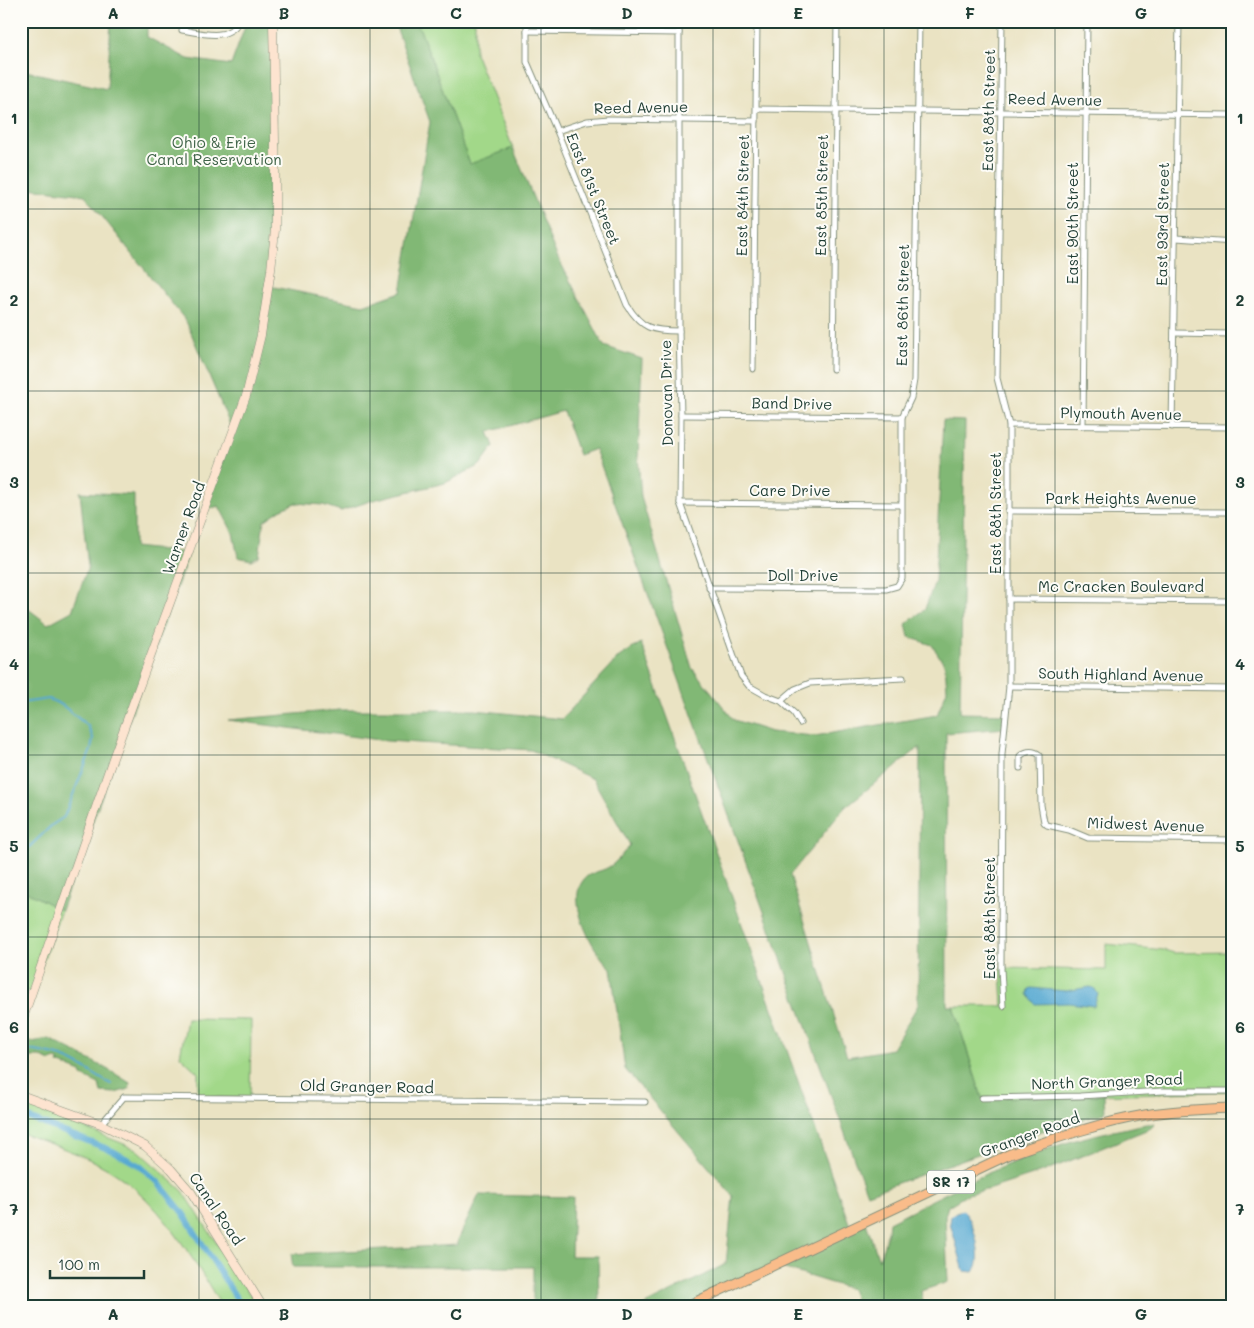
<svg xmlns="http://www.w3.org/2000/svg" width="1254" height="1328" font-family="Mali,sans-serif">
	<rect width="100%" height="100%" fill="#fdfcf7"/>
	<filter id="ink" filterUnits="userSpaceOnUse"><feTurbulence type="fractalNoise" baseFrequency=".02" numOctaves="2"/><feDisplacementMap in="SourceGraphic" scale="10" xChannelSelector="R" yChannelSelector="G"/><feConvolveMatrix kernelMatrix="1 2 1 2 8 2 1 2 1" color-interpolation-filters="sRGB"/></filter>
	<filter id="wash" filterUnits="userSpaceOnUse"><feTurbulence type="fractalNoise" baseFrequency=".0096" numOctaves="4" result="noise"/><feDisplacementMap in="SourceGraphic" scale="20" xChannelSelector="R" yChannelSelector="G"/><feGaussianBlur stdDeviation="1.12" result="paint"/><feColorMatrix in="noise" values="0 0 0 0 0 0 0 0 0 0 0 0 0 0 0 0 0 1.4 0 .05"/><feComposite in="paint" operator="in"/></filter>
	<g filter="url(#wash)">
		<rect width="100%" height="100%" fill="#eae3c3"/>
		<g fill="#a2d889" stroke="#608a5e">
			<polygon points="412,21 475,21 475,53 513,148 470,165 429,53"/>
			<polygon points="21,889 61,910 32,993 21,989"/>
			<polygon points="1106,944 1164,950 1174,953 1233,952 1233,1091 982,1098 953,1006 1003,1006 1001,968 1106,970"/>
			<polygon points="187,1019 251,1020 250,1098 198,1097 198,1073 180,1056"/>
			<path d="M 21,1102 L 136,1149 L 183,1191 L 258,1307 L 222,1307 C 192,1257 158,1197 106,1168 C 80,1153 50,1144 21,1133 Z"/>
		</g>
		<g fill="#81b875" stroke="#507a54" fill-rule="evenodd">
			<path d="M 111,21 L 147,21 L 147,37 L 188,59 L 231,65 L 247,21 L 273,21 L 275,141 L 269,286 L 363,305 L 401,292 L 430,122 L 394,21 L 417,21 L 470,164 L 513,148 L 556,254 L 604,346 L 642,359 L 638,457 L 641,497 L 692,668 L 734,720 L 771,732 L 815,736 L 937,715 L 947,690 L 945,665 L 932,645 L 909,637 L 906,624 L 925,609 L 935,581 L 943,420 L 965,421 L 960,713 L 1007,714 L 1006,728 L 946,733 L 947,1006 L 953,1006 L 982,1098 L 1104,1095 L 1105,1113 L 1042,1131 L 867,1194 L 595,449 L 579,455 L 563,411 L 488,432 L 494,446 L 480,465 L 445,483 L 373,500 L 341,511 L 323,505 L 295,503 L 280,510 L 264,521 L 259,556 L 251,560 L 238,557 L 233,533 L 219,506 L 205,510 L 233,432 L 186,321 L 85,195 L 21,187 L 21,70 L 107,89 ZM 920,747 L 918,1005 L 892,1049 L 847,1057 L 790,875 L 845,807 Z"/>
			<polygon points="80,492 134,495 134,547 189,553 61,910 21,889 21,600 27,608 48,624 72,611 88,567"/>
			<path d="M 641,643 L 851,1229 L 866,1223 L 879,1260 L 888,1232 L 889,1222 C 962,1185 1036,1145 1118,1130 C 1130,1128 1142,1123 1155,1124 L 1151,1128 L 1045,1171 L 990,1189 L 968,1194 L 948,1206 L 945,1216 L 948,1282 L 921,1291 L 924,1307 L 858,1307 L 851,1289 L 775,1266 L 685,1307 L 641,1307 L 726,1264 L 733,1196 L 625,1069 L 611,968 C 594,954 567,903 582,882 C 589,871 599,873 609,867 C 616,863 624,852 630,845 L 593,779 L 531,750 L 387,741 L 228,720 L 340,710 L 475,710 L 562,719 L 619,657 Z"/>
			<path d="M 49,1039 C 76,1053 104,1066 130,1083 L 129,1089 L 115,1093 L 101,1092 L 99,1084 L 82,1076 L 81,1072 L 58,1063 L 59,1061 L 56,1059 L 51,1061 L 41,1057 L 24,1057 L 23,1049 L 26,1043 Z"/>
			<polygon points="479,1195 573,1197 571,1256 598,1256 599,1307 533,1307 533,1267 293,1267 291,1254 458,1245 458,1240"/>
		</g>
		<g fill="#56a9d1" stroke="#3a7382">
			<polygon points="1090,987 1094,988 1098,994 1094,1006 1069,1003 1035,1004 1028,994 1029,989 1031,988 1066,991"/>
			<path d="M 963,1210 C 973,1218 982,1254 977,1266 C 977,1268 974,1270 973,1272 L 964,1271 L 950,1223 L 951,1216 L 956,1212 Z"/>
		</g>
		<g fill="none" stroke-linecap="round" stroke-linejoin="round">
			<g stroke="#56a9d1" stroke-width="2">
				<polyline points="21,703 49,699 62,705 88,726 93,738 91,750 64,817 52,825 21,855"/>
				<path d="M 29,1050 C 41,1052 55,1054 67,1059 C 83,1065 96,1077 111,1084"/>
			</g>
			<polyline stroke="#56a9d1" stroke-width="6" points="21,1115 113,1151 140,1166 158,1182 183,1213 242,1307"/>
		</g>
	</g>
	<g filter="url(#ink)">
		<g fill="none" stroke-linecap="round" stroke-linejoin="round">
			<defs>
				<g id="street">
					<path d="M 527,21 L 527,62 L 557,131 L 627,305 C 642,329 652,331 679,331"/>
					<polyline points="679,21 679,331 681,415 680,503 741,676 749,686 765,695 781,701 794,713 800,723"/>
					<polyline points="1002,21 997,378 1009,425 1009,686 1002,754 1001,968 1003,1006"/>
					<path d="M 182,30 C 201,33 228,42 239,21"/>
					<polyline points="527,31 679,33"/>
					<polyline points="757,109 1233,115"/>
					<polyline points="557,131 587,121 608,119 756,121"/>
					<polyline points="1176,238 1233,242"/>
					<polyline points="1174,333 1233,334"/>
					<polyline points="753,369 757,21"/>
					<polyline points="833,369 837,21"/>
					<polyline points="681,415 902,417"/>
					<polyline points="1009,425 1233,427"/>
					<polyline points="1083,426 1087,21"/>
					<polyline points="1172,427 1179,21"/>
					<polyline points="680,503 901,505"/>
					<polyline points="1008,511 1233,512"/>
					<polyline points="709,588 886,589 897,586 902,578 902,417 911,398 914,380 919,21"/>
					<polyline points="1009,599 1233,601"/>
					<polyline points="1009,686 1233,689"/>
					<polyline points="781,701 795,689 810,683 903,678"/>
					<path d="M 1020,768 L 1020,756 C 1026,751 1033,750 1040,755 L 1041,805 L 1044,822 L 1047,825 L 1069,830 L 1088,838 L 1233,840"/>
					<polyline points="982,1098 1080,1096 1163,1091 1233,1091"/>
					<polyline points="101,1124 124,1097 645,1102"/>
				</g>
				<g id="secondary">
					<polyline points="21,1024 113,758 246,396 261,335 271,270 275,230 275,141 273,21"/>
					<polyline points="21,1095 101,1124 145,1146 171,1169 191,1192 263,1307"/>
				</g>
				<path id="primary" d="M 685,1307 L 1010,1154 C 1054,1139 1098,1123 1145,1115 C 1174,1110 1203,1109 1233,1108"/>
			</defs>
			<use href="#street" stroke="#84907c" stroke-width="7"/>
			<use href="#secondary" stroke="#84907c" stroke-width="9"/>
			<use href="#primary" stroke="#84907c" stroke-width="11"/>
			<use href="#street" stroke="#fff" stroke-width="5"/>
			<use href="#secondary" stroke="#fde4d0" stroke-width="8"/>
			<use href="#primary" stroke="#f9bc8a" stroke-width="9"/>
		</g>
	</g>
	<path fill="none" stroke="#1f3d34" stroke-width="1" stroke-opacity="0.55" d="M 199,21 L 199,1307M 370,21 L 370,1307M 541,21 L 541,1307M 713,21 L 713,1307M 884,21 L 884,1307M 1055,21 L 1055,1307M 21,209 L 1233,209M 21,391 L 1233,391M 21,573 L 1233,573M 21,755 L 1233,755M 21,937 L 1233,937M 21,1119 L 1233,1119"/>
	<g text-anchor="middle" stroke-width="4" stroke-linejoin="round" paint-order="stroke">
		<rect fill="#fdfcf7" stroke="#62766e" stroke-width="1" x="927" y="1170.5" width="48" height="23" rx="4"/>
		<g font-size="14" font-weight="bold" fill="#1f3d34">
			<text x="951" y="1187">SR 17</text>
		</g>
		<g font-size="15" fill="#1f3d34" stroke="#fdfcf7">
			<text transform="translate(1055 100) rotate(1)" y="5">Reed Avenue</text>
			<text transform="translate(641 108) rotate(-1)" y="5">Reed Avenue</text>
			<text transform="translate(989 110) rotate(-89)" y="5">East 88th Street</text>
			<text transform="translate(593 189) rotate(68)" y="5">East 81st Street</text>
			<text transform="translate(743 195) rotate(-89)" y="5">East 84th Street</text>
			<text transform="translate(822 195) rotate(-89)" y="5">East 85th Street</text>
			<text transform="translate(1073 223) rotate(-90)" y="5">East 90th Street</text>
			<text transform="translate(1163 224) rotate(-89)" y="5">East 93rd Street</text>
			<text transform="translate(903 305) rotate(-89)" y="5">East 86th Street</text>
			<text transform="translate(667 393) rotate(-91)" y="5">Donovan Drive</text>
			<text transform="translate(792 404) rotate(1)" y="5">Band Drive</text>
			<text transform="translate(1121 414) rotate(1)" y="5">Plymouth Avenue</text>
			<text x="790" y="496">Care Drive</text>
			<text x="1121" y="504">Park Heights Avenue</text>
			<text transform="translate(996 513) rotate(-90)" y="5">East 88th Street</text>
			<text transform="translate(184 528) rotate(-70)" y="5">Warner Road</text>
			<text x="803" y="581">Doll Drive</text>
			<text x="1121" y="592">Mc Cracken Boulevard</text>
			<text transform="translate(1121 675) rotate(1)" y="5">South Highland Avenue</text>
			<text transform="translate(1146 825) rotate(2)" y="5">Midwest Avenue</text>
			<text transform="translate(990 918) rotate(-90)" y="5">East 88th Street</text>
			<text transform="translate(1107 1082) rotate(-2)" y="5">North Granger Road</text>
			<text transform="translate(367 1087) rotate(1)" y="5">Old Granger Road</text>
			<text transform="translate(1030 1135) rotate(-20)" y="5">Granger Road</text>
			<text transform="translate(216 1209) rotate(56)" y="5">Canal Road</text>
		</g>
		<g font-size="15" fill="#406449" stroke="#fdfcf7">
			<text x="214" y="148">Ohio &amp; Erie<tspan x="214" dy="17">Canal Reservation</tspan></text>
		</g>
	</g>
	<rect width="1254" height="1328" fill="none" stroke="#fdfcf7" stroke-width="55"/>
	<path d="M50 1270v8h94v-8" fill="none" stroke="#1f3d34" stroke-width="2.5"/>
	<text x="58" y="1270" font-size="15" fill="#1f3d34" stroke="#fdfcf7" stroke-width="4" paint-order="stroke">100 m</text>
	<rect x="28" y="28" width="1198" height="1272" fill="none" stroke="#1f3d34" stroke-width="2"/>
	<g font-size="16" text-anchor="middle" font-weight="bold" fill="#1f3d34">
		<text x="113" y="19">A</text>
		<text x="284" y="19">B</text>
		<text x="456" y="19">C</text>
		<text x="627" y="19">D</text>
		<text x="798" y="19">E</text>
		<text x="970" y="19">F</text>
		<text x="1141" y="19">G</text>
		<text x="14" y="124">1</text>
		<text x="1240" y="124">1</text>
		<text x="14" y="306">2</text>
		<text x="1240" y="306">2</text>
		<text x="14" y="488">3</text>
		<text x="1240" y="488">3</text>
		<text x="14" y="670">4</text>
		<text x="1240" y="670">4</text>
		<text x="14" y="852">5</text>
		<text x="1240" y="852">5</text>
		<text x="14" y="1033">6</text>
		<text x="1240" y="1033">6</text>
		<text x="14" y="1215">7</text>
		<text x="1240" y="1215">7</text>
		<text x="113" y="1320">A</text>
		<text x="284" y="1320">B</text>
		<text x="456" y="1320">C</text>
		<text x="627" y="1320">D</text>
		<text x="798" y="1320">E</text>
		<text x="970" y="1320">F</text>
		<text x="1141" y="1320">G</text>
	</g>
</svg>
